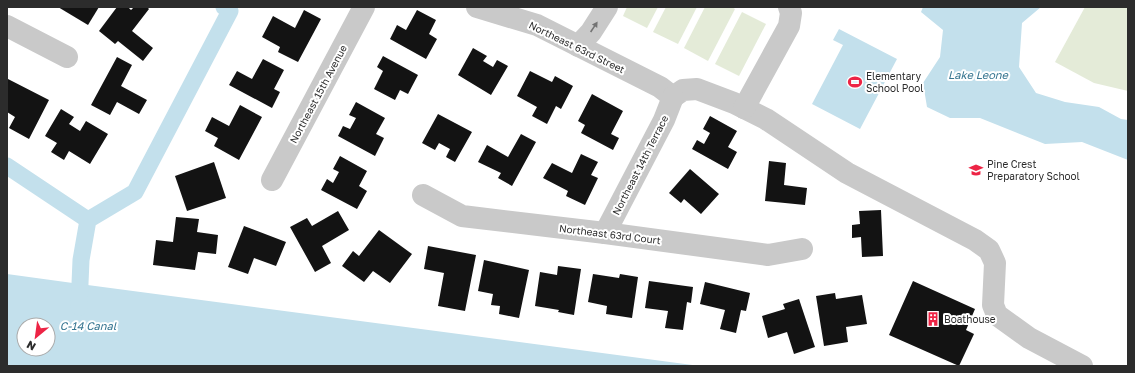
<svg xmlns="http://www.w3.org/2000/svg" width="1135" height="373" font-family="'Golos Text',sans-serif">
	<rect width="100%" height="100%" fill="#fff"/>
	<g fill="#e4ebd8">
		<polygon points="627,7 658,7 647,28 623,16"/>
		<polygon points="666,7 697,7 678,44 653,32"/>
		<polygon points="705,7 732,7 735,9 708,61 684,48"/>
		<polygon points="1085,7 1128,7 1128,91 1094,83 1055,62"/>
		<polygon points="742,12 766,24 739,76 715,64"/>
	</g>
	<g fill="#c3e0ec" fill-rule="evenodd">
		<polygon points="923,7 1041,7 1022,23 1019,67 1036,93 1065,102 1099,107 1121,119 1128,120 1128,160 1082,142 1045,144 980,118 950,118 927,107 923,83 940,57 943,30 921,12"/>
		<polygon points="839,29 897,59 860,129 812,104 843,45 833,40"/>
		<path d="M 7,274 L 80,284 L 700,366 L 7,366 ZM 24,325 L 48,325 L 48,349 L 24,349 Z"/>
	</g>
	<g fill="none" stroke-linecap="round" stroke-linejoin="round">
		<g stroke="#c3e0ec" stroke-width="17">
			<polyline points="7,166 88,220"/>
			<polyline points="79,307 81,260 88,220 135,192 230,11 224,7"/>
		</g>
	</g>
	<g fill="#131313">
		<polygon points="58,7 99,7 88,25"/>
		<polygon points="117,7 128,7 131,10 134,7 147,7 149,9 132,31 153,48 143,61 118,41 115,44 99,31"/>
		<polygon points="304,10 321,19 298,62 278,52 280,47 262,37 273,16 295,28"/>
		<polygon points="417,10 436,20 429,34 437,39 426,59 390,39 397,25 406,30"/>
		<polygon points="473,48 487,56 483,61 493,67 497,60 508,66 491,95 458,75"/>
		<polygon points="383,56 418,75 408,94 400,90 395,100 374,89 383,71 377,67"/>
		<polygon points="117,57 132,65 121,86 147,100 139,114 117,102 110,115 91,105"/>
		<polygon points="263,59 284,70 274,89 280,92 272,108 229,85 237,71 252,79"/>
		<polygon points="530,71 552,82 555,76 573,86 561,109 556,106 547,124 532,116 537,107 517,96"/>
		<polygon points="8,79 49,100 29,139 9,128 15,117 7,112 7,81"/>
		<polygon points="592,94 623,111 611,134 619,138 613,150 581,133 585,125 578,121"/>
		<polygon points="356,102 385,118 376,134 384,138 375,156 338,136 343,126 350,129 356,118 349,115"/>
		<polygon points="240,105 262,117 239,160 214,146 218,138 205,131 212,117 229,126"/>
		<polygon points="61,109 74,117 69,124 80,131 86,121 108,134 90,164 69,151 64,160 51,152 57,143 45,136"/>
		<polygon points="438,114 472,132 455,162 446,157 450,149 439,143 435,150 422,143"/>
		<polygon points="710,116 737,131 728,147 737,152 728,169 692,149 697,140 704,144 710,133 703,129"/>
		<polygon points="521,134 536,142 512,186 498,178 501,173 478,162 487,145 508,157"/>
		<polygon points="581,154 598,162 591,175 598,178 585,205 566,196 568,191 543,178 552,163 572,173"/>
		<polygon points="340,156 367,171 359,186 367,191 357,209 321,190 327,179 333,183 339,172 333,169"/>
		<polygon points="769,161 786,163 784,185 807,188 805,205 765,201"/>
		<polygon points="214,162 226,198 187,211 175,176"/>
		<polygon points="690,169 719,194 701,214 684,199 681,203 669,193"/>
		<polygon points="881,210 883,256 862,257 861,237 852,238 852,225 860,224 859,211"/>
		<polygon points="338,211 349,230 322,246 331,263 315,272 290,227 307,218 312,226"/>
		<polygon points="176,217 199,219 197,232 218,235 216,254 198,252 195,270 153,265 156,240 173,242"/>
		<polygon points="244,226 286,242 276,266 254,258 248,274 228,267"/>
		<polygon points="379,230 412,254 390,283 373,271 364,282 342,266 353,251 359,256"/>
		<polygon points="428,246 476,255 465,311 438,306 444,273 424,269"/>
		<polygon points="484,260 529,270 519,318 499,314 500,306 491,305 493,294 478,291"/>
		<polygon points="558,266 581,269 574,315 558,312 559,310 535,306 540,272 557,275"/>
		<polygon points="593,274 619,278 620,274 638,277 632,318 606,314 607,306 588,302"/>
		<polygon points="649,281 693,287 691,303 687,302 683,330 665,328 668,311 645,308"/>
		<polygon points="913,281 975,309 966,330 974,334 959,366 889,335"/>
		<polygon points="705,282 750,293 746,311 741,310 736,333 720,329 725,310 700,304"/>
		<polygon points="835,293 836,299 862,295 867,324 846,327 848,342 824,346 816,296"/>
		<polygon points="799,299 815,347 794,354 787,332 768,338 762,316 785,309 783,304"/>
	</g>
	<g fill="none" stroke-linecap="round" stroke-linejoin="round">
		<g stroke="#c9c9c9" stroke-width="22">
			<polyline points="477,7 537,25 660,87 673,97"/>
			<polyline points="7,26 67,57"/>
			<polyline points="578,46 591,32 607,7"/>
			<polyline points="673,97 683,90 697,89 734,103 766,119 847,173 975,240 989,250 995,263 993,305 997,315 1029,338 1082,366"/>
			<polyline points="744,108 789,26 791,13 789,7"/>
			<polyline points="272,180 364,7"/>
			<polyline points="423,195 462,216 605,233 768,255 802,249"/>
			<polyline points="605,233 664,120 673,97"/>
		</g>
	</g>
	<defs><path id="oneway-solid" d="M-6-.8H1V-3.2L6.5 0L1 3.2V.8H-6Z"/></defs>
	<use fill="#737373" href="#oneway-solid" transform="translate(594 27) rotate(-56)"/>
	<defs>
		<symbol id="stadium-bare" viewBox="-9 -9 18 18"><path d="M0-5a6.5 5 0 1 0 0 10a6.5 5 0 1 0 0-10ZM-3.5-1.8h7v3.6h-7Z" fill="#ed2445" stroke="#fff" stroke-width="2.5" paint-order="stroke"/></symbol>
		<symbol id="school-bare" viewBox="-9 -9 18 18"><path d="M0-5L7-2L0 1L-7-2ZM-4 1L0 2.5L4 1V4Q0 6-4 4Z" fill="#ed2445" stroke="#fff" stroke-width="2.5" paint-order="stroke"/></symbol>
		<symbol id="building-bare" viewBox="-9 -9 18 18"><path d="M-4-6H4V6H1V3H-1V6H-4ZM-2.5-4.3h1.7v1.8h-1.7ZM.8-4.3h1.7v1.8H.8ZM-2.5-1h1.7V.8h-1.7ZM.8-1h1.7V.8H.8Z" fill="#ed2445" stroke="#fff" stroke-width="2.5" paint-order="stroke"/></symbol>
	</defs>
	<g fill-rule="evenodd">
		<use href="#stadium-bare" x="845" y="72" width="20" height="20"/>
		<use href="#school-bare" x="966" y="160" width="20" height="20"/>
		<use href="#building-bare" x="923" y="309" width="20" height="20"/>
	</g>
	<g text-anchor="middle" stroke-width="4" stroke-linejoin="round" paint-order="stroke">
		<g font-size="10" fill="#2c2c2c" stroke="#fff">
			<text transform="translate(577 47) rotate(26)" y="4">Northeast 63rd Street</text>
			<text transform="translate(318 94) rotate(-62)" y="4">Northeast 15th Avenue</text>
			<text transform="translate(640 165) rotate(-63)" y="4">Northeast 14th Terrace</text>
			<text transform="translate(610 234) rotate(7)" y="4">Northeast 63rd Court</text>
		</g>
		<g font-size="10" fill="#2c2c2c" stroke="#fff" text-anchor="start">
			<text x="866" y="80">Elementary<tspan x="866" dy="12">School Pool</tspan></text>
			<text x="987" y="168">Pine Crest<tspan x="987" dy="12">Preparatory School</tspan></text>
			<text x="944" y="323">Boathouse</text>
		</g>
		<g font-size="11" font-style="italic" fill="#377691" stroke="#fff">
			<text x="978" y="79">Lake Leone</text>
			<text x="88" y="330">C-14 Canal</text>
		</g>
	</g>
	<rect width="1135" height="373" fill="none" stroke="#2c2c2c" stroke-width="16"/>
	<g transform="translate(36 337) rotate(209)"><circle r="19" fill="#ffffff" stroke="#ababab"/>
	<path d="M0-3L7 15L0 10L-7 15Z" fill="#ed2445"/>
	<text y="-6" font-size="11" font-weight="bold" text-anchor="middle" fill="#2c2c2c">N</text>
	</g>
</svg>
